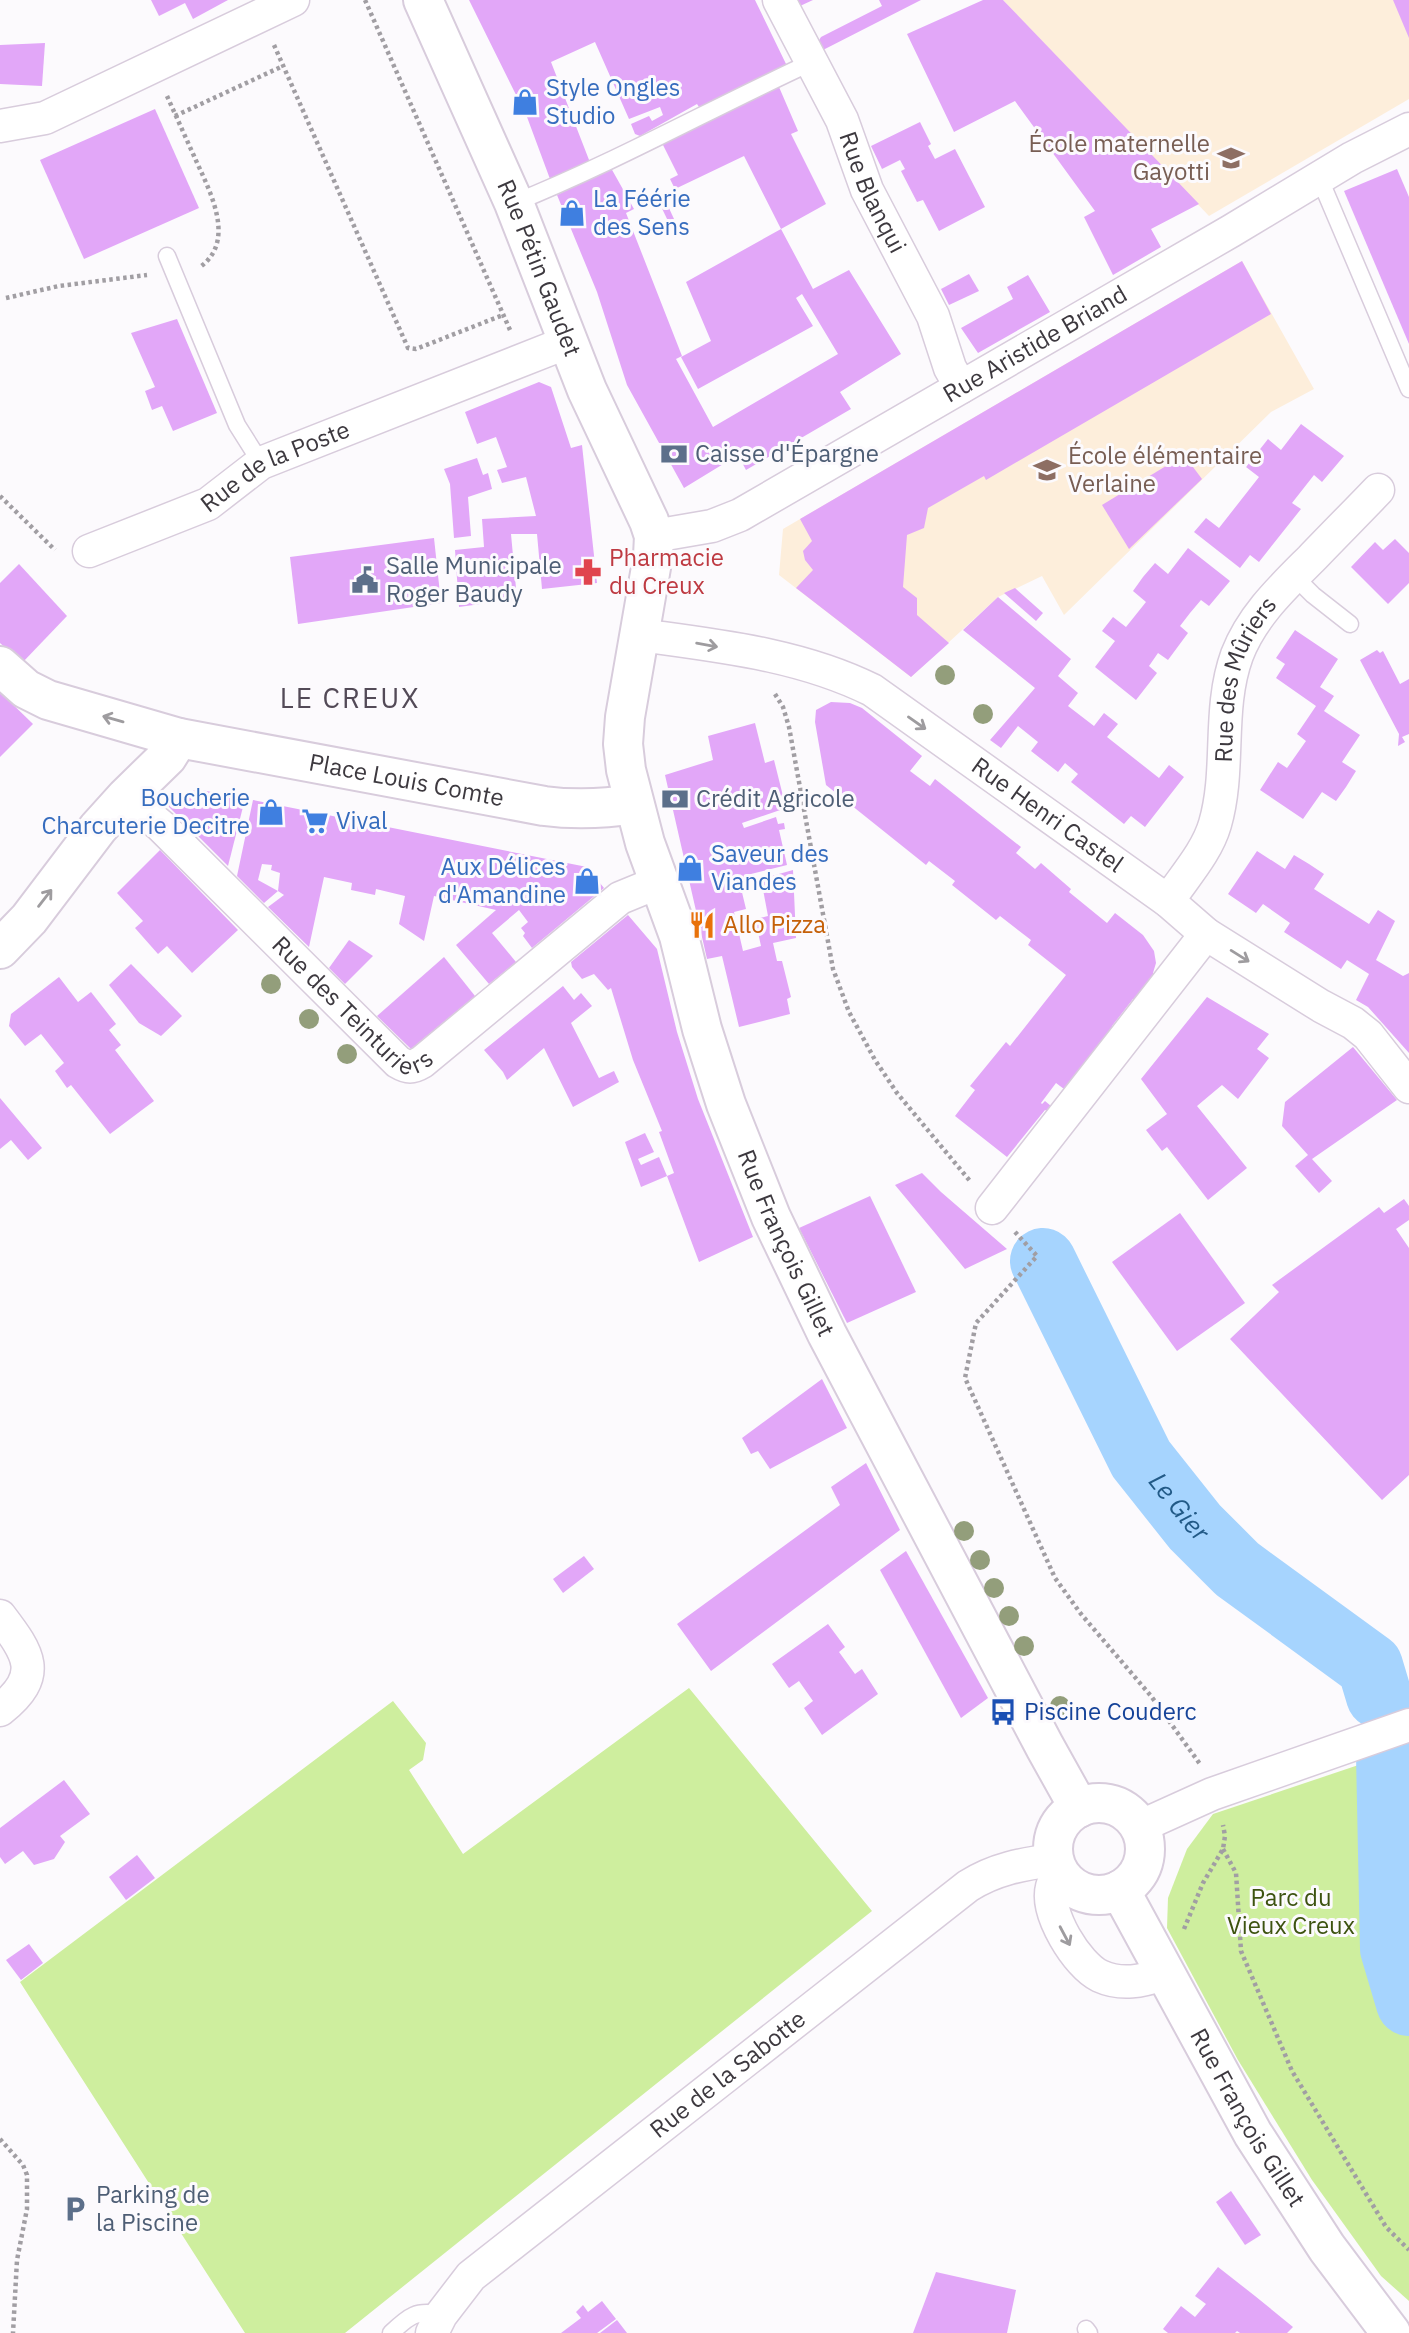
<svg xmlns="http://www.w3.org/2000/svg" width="1409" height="2333" font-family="'IBM Plex Sans',sans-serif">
	<rect width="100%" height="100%" fill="#fcfafd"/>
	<g fill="#fdeedb">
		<polygon points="1003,0 1409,0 1409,99 1209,216"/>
		<polygon points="1242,261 1314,389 1271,412 1064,615 1042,576 998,597 911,677 779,575 783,529"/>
	</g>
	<g fill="#ceee9e">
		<polygon points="689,1688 872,1911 345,2333 245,2333 20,1982 393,1701 426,1743 423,1760 409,1770 463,1854"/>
		<polygon points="1409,1748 1409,2301 1381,2276 1312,2180 1238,2060 1167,1928 1168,1898 1187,1849 1213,1814"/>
	</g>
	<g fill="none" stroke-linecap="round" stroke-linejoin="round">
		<g stroke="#a6d4fe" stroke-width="66">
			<path id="s1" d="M 1043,1261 L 1141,1459 L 1195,1527 L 1237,1569 L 1370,1666 L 1379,1696"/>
			<polyline points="1389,1755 1393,1949 1409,2003"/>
		</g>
	</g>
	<g fill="#e2a7f8">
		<polygon points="151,0 228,0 193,19 185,3 159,16"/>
		<polygon points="469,0 755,0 787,66 699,107 697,104 640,136 635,134 631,124 649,116 652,121 663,115 660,107 629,119 595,42 551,62 591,165 550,179 527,117"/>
		<polygon points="797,0 813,0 800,6"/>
		<polygon points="879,0 921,0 823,50 818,42 821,37 882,6"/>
		<polygon points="983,0 1003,0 1199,204 1151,229 1161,247 1113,275 1084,217 1095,211 1015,101 954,132 907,34"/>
		<polygon points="1393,0 1409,0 1409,38"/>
		<polygon points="45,43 42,86 0,84 0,45"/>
		<polygon points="779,87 798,131 791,134 826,204 781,229 744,156 675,189 670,179 678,175 661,141"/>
		<polygon points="155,109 199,208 84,259 40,160"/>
		<polygon points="920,122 931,144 928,146 935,159 955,149 985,207 939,231 923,200 917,202 901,171 905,169 900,160 882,169 871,146"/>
		<polygon points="611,168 634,209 626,213 682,356 676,359 713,427 838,354 802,294 796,298 813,326 698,389 681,357 711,341 686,282 781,229 813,289 849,270 901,354 840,392 851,409 746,470 738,455 684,488 627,385 597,292 557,195"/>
		<polygon points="1397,169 1409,197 1409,344 1344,191"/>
		<polygon points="663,195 674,219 668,221 657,198"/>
		<polygon points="1242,261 1271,314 986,480 984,476 928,508 924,528 907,535 903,587 917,598 917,615 949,643 911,677 796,588 813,570 805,560 803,551 812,541 800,519"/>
		<polygon points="969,274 979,291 949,305 941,289"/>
		<polygon points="1028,275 1050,312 978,353 961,328 1013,299 1007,287"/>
		<polygon points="177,319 217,413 173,431 162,406 152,410 145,391 155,387 131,333"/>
		<polygon points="539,382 551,387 571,448 582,445 597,583 542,589 537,534 511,534 517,599 459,607 455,550 484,547 482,519 536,516 526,477 502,483 497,470 507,467 496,437 477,444 465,412"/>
		<polygon points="1301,424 1344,456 1322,482 1314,475 1292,503 1301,509 1259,562 1250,555 1240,568 1194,532 1206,518 1219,528 1259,477 1246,467 1268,439 1281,450"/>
		<polygon points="1184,455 1202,479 1129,549 1102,505"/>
		<polygon points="477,458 483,475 488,473 492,489 468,497 471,536 454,538 450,484 444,469"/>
		<polygon points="434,538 441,603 298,624 290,557"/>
		<polygon points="1395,539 1409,553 1409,583 1388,604 1351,567 1375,542 1383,550"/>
		<polygon points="1188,548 1230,581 1209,606 1201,600 1190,613 1180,626 1188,633 1168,660 1158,653 1149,666 1157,673 1136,700 1095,667 1115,641 1102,631 1113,617 1126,627 1146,602 1133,591 1143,577 1155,563 1168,574"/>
		<polygon points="19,564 67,616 22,663 0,643 0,583"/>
		<polygon points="1015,588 1043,613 1036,621 1004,593"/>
		<polygon points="998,597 1071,659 1058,676 1078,693 1068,706 1094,726 1104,713 1118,724 1107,737 1159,778 1169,765 1184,777 1145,827 1131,816 1124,824 1071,782 1078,774 1065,763 1058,772 1031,751 1038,742 1018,726 1001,748 990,740 1035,688 963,630"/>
		<polygon points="1295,630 1338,659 1320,687 1334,696 1324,711 1360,735 1342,762 1356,771 1346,787 1336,801 1322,792 1303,819 1260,790 1278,762 1287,768 1306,741 1297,734 1316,706 1276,678 1285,664 1276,658"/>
		<polygon points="1377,650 1380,653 1383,651 1400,684 1409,679 1409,734 1402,737 1405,742 1398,746 1399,734 1360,660"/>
		<polygon points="0,692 33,724 0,757"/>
		<polygon points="831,702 850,703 862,708 922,756 910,771 930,786 935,779 1021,847 1016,853 1035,869 1041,863 1071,889 1069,892 1107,923 1115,913 1143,935 1154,951 1156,963 1153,973 1158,978 1138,1003 1133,999 1112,1026 1117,1030 1068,1092 1056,1083 1041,1103 1042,1104 1045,1101 1051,1106 1047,1111 1045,1110 1007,1157 955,1116 975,1090 970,1086 1006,1042 1010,1046 1066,975 1028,945 1031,940 1000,916 996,920 952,885 955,881 929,861 926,865 826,785 815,722 816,710"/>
		<polygon points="755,723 765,763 774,760 786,808 742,823 744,828 776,817 778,824 784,823 785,829 779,830 787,865 747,875 749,882 740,884 746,909 734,912 743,951 761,946 755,919 768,916 761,879 793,870 796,938 773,943 777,961 782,961 791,997 787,999 790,1014 739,1027 722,956 707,959 665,775 713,760 708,736"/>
		<polygon points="197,789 245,799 228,866 166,804"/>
		<polygon points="253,800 587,867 604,888 532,948 523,936 525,933 521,928 528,922 519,910 492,933 516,962 489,984 456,945 496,910 434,896 424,941 399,924 405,896 376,889 375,895 351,890 352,883 324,877 309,947 268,907 284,895 278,891 280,873 271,870 272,865 262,864 258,880 278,891 264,903 237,876"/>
		<polygon points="160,850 238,930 192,973 167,946 158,954 135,928 143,921 117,893"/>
		<polygon points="1257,851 1285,869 1294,855 1309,864 1324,874 1314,889 1369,924 1378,910 1395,921 1376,960 1403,976 1409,973 1409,1053 1368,1007 1356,1000 1369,974 1347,960 1341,969 1284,932 1290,923 1263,904 1256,913 1228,894"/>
		<polygon points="628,915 657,949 677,1032 698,1099 753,1237 699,1262 667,1176 641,1187 625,1142 645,1133 654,1152 638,1159 641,1165 659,1157 667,1176 674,1173 659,1132 662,1131 633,1060 611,988 608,990 594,974 582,979 572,967 571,962"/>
		<polygon points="349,940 373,956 345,984 329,968"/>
		<polygon points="444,957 475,996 411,1049 377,1016"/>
		<polygon points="131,964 182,1016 161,1036 139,1023 109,985"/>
		<polygon points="59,977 78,1002 91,992 116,1024 109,1030 121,1045 115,1050 154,1101 110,1134 71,1085 67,1088 55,1071 64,1063 41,1034 25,1046 9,1026 11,1014"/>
		<polygon points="563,986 574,1000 581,993 592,1006 571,1023 599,1078 614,1071 619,1082 573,1107 544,1048 507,1080 503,1072 484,1050"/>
		<polygon points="1207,997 1269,1034 1257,1049 1269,1058 1238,1099 1222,1085 1197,1106 1247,1168 1208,1200 1167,1147 1162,1151 1146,1130 1167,1114 1141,1079"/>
		<polygon points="1353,1047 1397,1100 1312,1159 1332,1181 1319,1193 1295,1166 1308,1155 1282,1126 1285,1102"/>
		<polygon points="0,1098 42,1148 28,1160 11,1140 0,1149"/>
		<polygon points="922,1173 941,1192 1007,1249 965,1269 895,1185"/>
		<polygon points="870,1196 916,1292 847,1323 799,1228"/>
		<polygon points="1404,1199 1409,1206 1409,1220 1396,1229 1409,1248 1409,1475 1382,1500 1230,1339 1279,1292 1272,1285 1379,1207 1384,1213"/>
		<polygon points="1180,1213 1245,1303 1177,1351 1112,1262"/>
		<polygon points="822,1379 847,1428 770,1469 758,1451 751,1454 742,1438"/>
		<polygon points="866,1463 900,1530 711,1671 677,1624 840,1505 831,1487"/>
		<polygon points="906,1551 988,1698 961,1718 880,1570"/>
		<polygon points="584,1556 594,1569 563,1593 553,1579"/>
		<polygon points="828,1624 845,1647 839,1652 855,1674 862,1669 878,1694 822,1735 804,1708 813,1701 799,1681 789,1688 772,1664"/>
		<polygon points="64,1780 90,1814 60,1836 65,1842 54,1859 34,1865 23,1851 5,1864 0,1857 0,1828"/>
		<polygon points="137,1855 155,1878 126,1900 109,1877"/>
		<polygon points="29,1944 43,1963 21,1980 6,1960"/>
		<polygon points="1231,2191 1261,2235 1245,2245 1216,2202"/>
		<polygon points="1218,2267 1255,2296 1293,2327 1287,2333 1240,2333 1237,2331 1235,2333 1168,2333 1163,2329 1181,2306 1195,2317 1206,2304 1195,2296"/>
		<polygon points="936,2272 1016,2290 1007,2333 913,2333"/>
		<polygon points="602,2301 616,2319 597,2333 561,2333 581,2318 576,2312 583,2305 588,2312"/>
		<polygon points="617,2320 627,2333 600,2333"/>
	</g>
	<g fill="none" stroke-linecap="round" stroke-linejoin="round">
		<defs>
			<g id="lane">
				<polyline points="1319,177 1409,389"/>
				<path d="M 514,203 C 616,162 712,108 812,62"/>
				<polyline points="167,256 237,425 261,463"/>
				<polyline points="1294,576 1313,595 1350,624"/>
				<polyline points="1086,2329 1089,2333"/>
				<path d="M 391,2333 C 408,2317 416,2309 441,2315"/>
			</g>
			<g id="street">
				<path id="s2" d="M 779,0 L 842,120 L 867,190 L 933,316 L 950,368 L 961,387"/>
				<polyline points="0,126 45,118 293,0"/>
				<path id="s3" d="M 654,536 L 712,526 L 740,515 L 1231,231 L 1352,158 L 1409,129"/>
				<path id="s4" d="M 89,551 L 208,504 L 261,463 L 568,342"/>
				<path id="s5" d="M 640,635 C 719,646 799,654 872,690 L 1168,901 L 1206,934 L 1321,1006 L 1353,1023 L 1368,1035 L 1409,1087"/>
				<path id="s6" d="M 126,797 L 161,826 L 398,1062 C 408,1068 412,1068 422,1062 L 620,898 L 659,882"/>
				<path id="s7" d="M 1168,901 C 1184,877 1207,852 1215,824 C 1231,769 1217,710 1237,655 C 1252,616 1282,588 1311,559 C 1333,536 1356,513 1378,490"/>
				<polyline points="992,1208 1206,934"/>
				<path d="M 0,1616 C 29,1654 44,1675 0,1710"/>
				<polyline points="1139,1827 1212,1794 1409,1725"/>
				<path d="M 1058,1872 C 1056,1877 1053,1883 1052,1887 C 1045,1913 1077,1965 1100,1976 C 1122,1986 1142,1981 1164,1974"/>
				<path id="s8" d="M 432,2333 L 441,2315 L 471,2276 L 968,1886 C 995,1869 1022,1864 1054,1860"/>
			</g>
			<g id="secondary">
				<path id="s9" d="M 423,0 L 514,203 L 587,390 L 649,521 L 654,536 L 653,556 L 625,717 L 623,744 L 626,770 L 645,843 L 679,936 L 702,1029 L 726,1104 L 771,1217 L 827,1334 L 1045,1747 L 1079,1808"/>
				<path id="s10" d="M 0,666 L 26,689 L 48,700 L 179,738 L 544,806 C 575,810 603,809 634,804"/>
				<polyline points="0,949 29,919 98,828 126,797 167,757 179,738"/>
				<circle cx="1099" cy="1849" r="46"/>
				<path id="s11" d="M 1120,1890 L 1253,2134 L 1327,2248 L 1391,2333"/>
			</g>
		</defs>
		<use href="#lane" stroke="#d8ccdc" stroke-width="19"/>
		<use href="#street" stroke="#d8ccdc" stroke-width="35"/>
		<use href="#secondary" stroke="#d8ccdc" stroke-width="42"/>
		<g stroke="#a19ea3" stroke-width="4.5" stroke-dasharray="3.5 3.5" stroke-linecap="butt">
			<polyline points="365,0 510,330"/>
			<polyline points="274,45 408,348 416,349 503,315"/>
			<path d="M 167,96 C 176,116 185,136 194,156 C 208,188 238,240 200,267"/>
			<polyline points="175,116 283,66"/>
			<polyline points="6,298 59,286 147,275"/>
			<polyline points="0,496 55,550"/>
			<polyline points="775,694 783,707 789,727 833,969 849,1012 875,1060 897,1093 970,1181"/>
			<polyline points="1015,1232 1037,1256 976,1323 965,1378 1055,1578 1081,1614 1151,1696 1200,1764"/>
			<polyline points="1223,1849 1236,1873 1241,1951 1292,2071 1386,2227 1409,2250"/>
			<polyline points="1184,1929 1203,1883 1223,1849 1225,1836 1223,1825"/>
			<polyline points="0,2139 23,2165 27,2175 27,2209 17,2260 13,2333"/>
		</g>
		<use href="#lane" stroke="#fff" stroke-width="16"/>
		<use href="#street" stroke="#fff" stroke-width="32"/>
		<use href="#secondary" stroke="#fff" stroke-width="38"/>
	</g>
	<g fill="#939e7b">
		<circle cx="945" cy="675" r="10"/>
		<circle cx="983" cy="714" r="10"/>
		<circle cx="271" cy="984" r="10"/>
		<circle cx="309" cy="1019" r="10"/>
		<circle cx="347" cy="1054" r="10"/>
		<circle cx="964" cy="1531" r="10"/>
		<circle cx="980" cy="1560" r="10"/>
		<circle cx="994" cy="1588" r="10"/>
		<circle cx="1009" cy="1616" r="10"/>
		<circle cx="1024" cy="1646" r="10"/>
		<circle cx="1060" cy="1706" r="10"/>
	</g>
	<defs><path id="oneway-shaft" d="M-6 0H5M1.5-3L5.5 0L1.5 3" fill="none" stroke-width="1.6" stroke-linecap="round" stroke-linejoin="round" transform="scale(1.75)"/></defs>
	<g stroke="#9e9c9f">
		<use href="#oneway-shaft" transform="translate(707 645) rotate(10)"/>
		<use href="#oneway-shaft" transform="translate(113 719) rotate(-164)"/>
		<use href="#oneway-shaft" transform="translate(917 723) rotate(35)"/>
		<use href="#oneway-shaft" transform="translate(45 898) rotate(-52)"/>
		<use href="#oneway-shaft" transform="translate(1240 956) rotate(32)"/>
		<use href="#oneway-shaft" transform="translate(1065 1936) rotate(62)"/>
	</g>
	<defs>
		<symbol id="shop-bare" viewBox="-9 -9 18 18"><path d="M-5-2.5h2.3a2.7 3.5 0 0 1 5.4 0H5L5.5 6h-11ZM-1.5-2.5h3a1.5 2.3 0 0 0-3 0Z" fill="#3f7fe0" stroke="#fcfafd" stroke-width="2.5" paint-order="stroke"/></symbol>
		<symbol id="school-bare" viewBox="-9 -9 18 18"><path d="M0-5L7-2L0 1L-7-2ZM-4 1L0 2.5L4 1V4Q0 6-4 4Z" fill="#8d6e63" stroke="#fcfafd" stroke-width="2.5" paint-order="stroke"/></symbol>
		<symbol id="bank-bare" viewBox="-9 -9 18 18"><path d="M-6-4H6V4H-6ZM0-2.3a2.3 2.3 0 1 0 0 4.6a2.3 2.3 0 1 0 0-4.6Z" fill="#5c6f8a" stroke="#fcfafd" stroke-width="2.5" paint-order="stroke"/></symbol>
		<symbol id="pharmacy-bare" viewBox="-9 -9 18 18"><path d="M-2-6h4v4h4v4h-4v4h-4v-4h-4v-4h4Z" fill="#e0444e" stroke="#fcfafd" stroke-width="2.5" paint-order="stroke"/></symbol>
		<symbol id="civic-bare" viewBox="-9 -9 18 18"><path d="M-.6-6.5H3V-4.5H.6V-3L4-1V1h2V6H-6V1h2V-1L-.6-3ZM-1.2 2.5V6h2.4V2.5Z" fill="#5c6f8a" stroke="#fcfafd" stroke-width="2.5" paint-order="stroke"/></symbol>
		<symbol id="supermarket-bare" viewBox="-9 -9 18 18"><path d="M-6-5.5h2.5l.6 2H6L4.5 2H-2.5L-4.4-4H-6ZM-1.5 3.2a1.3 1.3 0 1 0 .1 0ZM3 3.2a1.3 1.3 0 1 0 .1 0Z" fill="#3f7fe0" stroke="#fcfafd" stroke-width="2.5" paint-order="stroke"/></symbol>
		<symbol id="restaurant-bare" viewBox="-9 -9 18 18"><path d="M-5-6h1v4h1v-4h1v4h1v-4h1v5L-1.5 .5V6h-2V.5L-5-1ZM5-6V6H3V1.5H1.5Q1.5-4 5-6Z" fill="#e8710a" stroke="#fcfafd" stroke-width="2.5" paint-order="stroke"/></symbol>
		<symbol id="bus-bare" viewBox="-9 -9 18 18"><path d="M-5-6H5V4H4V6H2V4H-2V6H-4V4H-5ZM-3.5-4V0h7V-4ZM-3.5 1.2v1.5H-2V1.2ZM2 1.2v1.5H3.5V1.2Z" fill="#1a4fb4" stroke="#fcfafd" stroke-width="2.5" paint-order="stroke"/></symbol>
		<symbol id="parking-bare" viewBox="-9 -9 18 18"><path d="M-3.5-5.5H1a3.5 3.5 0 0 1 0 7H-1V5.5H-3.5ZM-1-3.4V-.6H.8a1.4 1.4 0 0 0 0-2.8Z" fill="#5c6f8a" stroke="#fcfafd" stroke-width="2.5" paint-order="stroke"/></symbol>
	</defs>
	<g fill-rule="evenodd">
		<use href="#shop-bare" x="506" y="83" width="38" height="38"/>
		<use href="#school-bare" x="1212" y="139" width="38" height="38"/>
		<use href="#shop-bare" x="553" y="194" width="38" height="38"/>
		<use href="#bank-bare" x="655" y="435" width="38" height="38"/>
		<use href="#school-bare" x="1028" y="451" width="38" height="38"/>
		<use href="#pharmacy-bare" x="569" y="553" width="38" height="38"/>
		<use href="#civic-bare" x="346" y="561" width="38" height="38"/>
		<use href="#bank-bare" x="656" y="780" width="38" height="38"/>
		<use href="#shop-bare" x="252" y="793" width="38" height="38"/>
		<use href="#supermarket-bare" x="296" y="802" width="38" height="38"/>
		<use href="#shop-bare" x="671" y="849" width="38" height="38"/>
		<use href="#shop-bare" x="568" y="862" width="38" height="38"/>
		<use href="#restaurant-bare" x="683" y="906" width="38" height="38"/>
		<use href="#bus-bare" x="984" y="1693" width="38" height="38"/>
		<use href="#parking-bare" x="56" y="2190" width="38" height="38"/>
	</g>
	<g text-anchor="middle" stroke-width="6" stroke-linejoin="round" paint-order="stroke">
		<g font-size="24" fill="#366cbe" stroke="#fcfafd" text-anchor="start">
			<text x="546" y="96">Style Ongles<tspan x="546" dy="28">Studio</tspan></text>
			<text x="593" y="207">La Féérie<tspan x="593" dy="28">des Sens</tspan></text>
			<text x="250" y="806" text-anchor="end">Boucherie<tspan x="250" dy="28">Charcuterie Decitre</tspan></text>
			<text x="336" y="829">Vival</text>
			<text x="711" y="862">Saveur des<tspan x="711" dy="28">Viandes</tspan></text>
			<text x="566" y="875" text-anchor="end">Aux Délices<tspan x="566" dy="28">d'Amandine</tspan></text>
		</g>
		<g font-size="24" fill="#785e54" stroke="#fcfafd" text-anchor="end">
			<text x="1210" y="152">École maternelle<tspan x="1210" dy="28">Gayotti</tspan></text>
			<text x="1068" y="464" text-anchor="start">École élémentaire<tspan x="1068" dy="28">Verlaine</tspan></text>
		</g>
		<g font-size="24" fill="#3d393f" stroke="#fcfafd">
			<text dy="8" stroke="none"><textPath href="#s2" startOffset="214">Rue Blanqui</textPath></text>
			<text dy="8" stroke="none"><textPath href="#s9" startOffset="292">Rue Pétin Gaudet</textPath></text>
			<text dy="8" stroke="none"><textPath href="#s3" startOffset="430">Rue Aristide Briand</textPath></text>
			<text dy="8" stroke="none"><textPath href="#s4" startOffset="206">Rue de la Poste</textPath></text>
			<text dy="8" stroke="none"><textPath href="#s7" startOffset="240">Rue des Mûriers</textPath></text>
			<text dy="8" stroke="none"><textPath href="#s10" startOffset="427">Place Louis Comte</textPath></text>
			<text dy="8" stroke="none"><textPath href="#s5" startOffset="455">Rue Henri Castel</textPath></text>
			<text dy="8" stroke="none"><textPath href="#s6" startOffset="312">Rue des Teinturiers</textPath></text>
			<text dy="8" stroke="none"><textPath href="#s9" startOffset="1321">Rue François Gillet</textPath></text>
			<text dy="8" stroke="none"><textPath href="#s8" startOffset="396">Rue de la Sabotte</textPath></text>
			<text dy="8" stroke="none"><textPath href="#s11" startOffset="261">Rue François Gillet</textPath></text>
		</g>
		<g font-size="24" fill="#4e5e75" stroke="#fcfafd" text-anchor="start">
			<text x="695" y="462">Caisse d'Épargne</text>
			<text x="386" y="574">Salle Municipale<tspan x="386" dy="28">Roger Baudy</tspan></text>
			<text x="696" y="807">Crédit Agricole</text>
			<text x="96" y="2203">Parking de<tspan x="96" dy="28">la Piscine</tspan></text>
		</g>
		<g font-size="24" fill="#be3a42" stroke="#fcfafd" text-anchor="start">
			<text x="609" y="566">Pharmacie<tspan x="609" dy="28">du Creux</tspan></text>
		</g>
		<g font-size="24" fill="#c56008" stroke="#fcfafd" text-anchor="start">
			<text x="723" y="933">Allo Pizza</text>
		</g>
		<g font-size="24" fill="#164399" stroke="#fcfafd" text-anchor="start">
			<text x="1024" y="1720">Piscine Couderc</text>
		</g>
		<g font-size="24" fill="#3d5310" stroke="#fcfafd">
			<text x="1291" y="1906">Parc du<tspan x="1291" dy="28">Vieux Creux</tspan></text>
		</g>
		<g font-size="26" font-style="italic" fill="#225a87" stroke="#fcfafd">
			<text dy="9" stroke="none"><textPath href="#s1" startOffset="282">Le Gier</textPath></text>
		</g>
		<g font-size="28" letter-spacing="2" fill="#534a57" stroke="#fcfafd">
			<text x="350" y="708">LE CREUX</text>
		</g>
	</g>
</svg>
